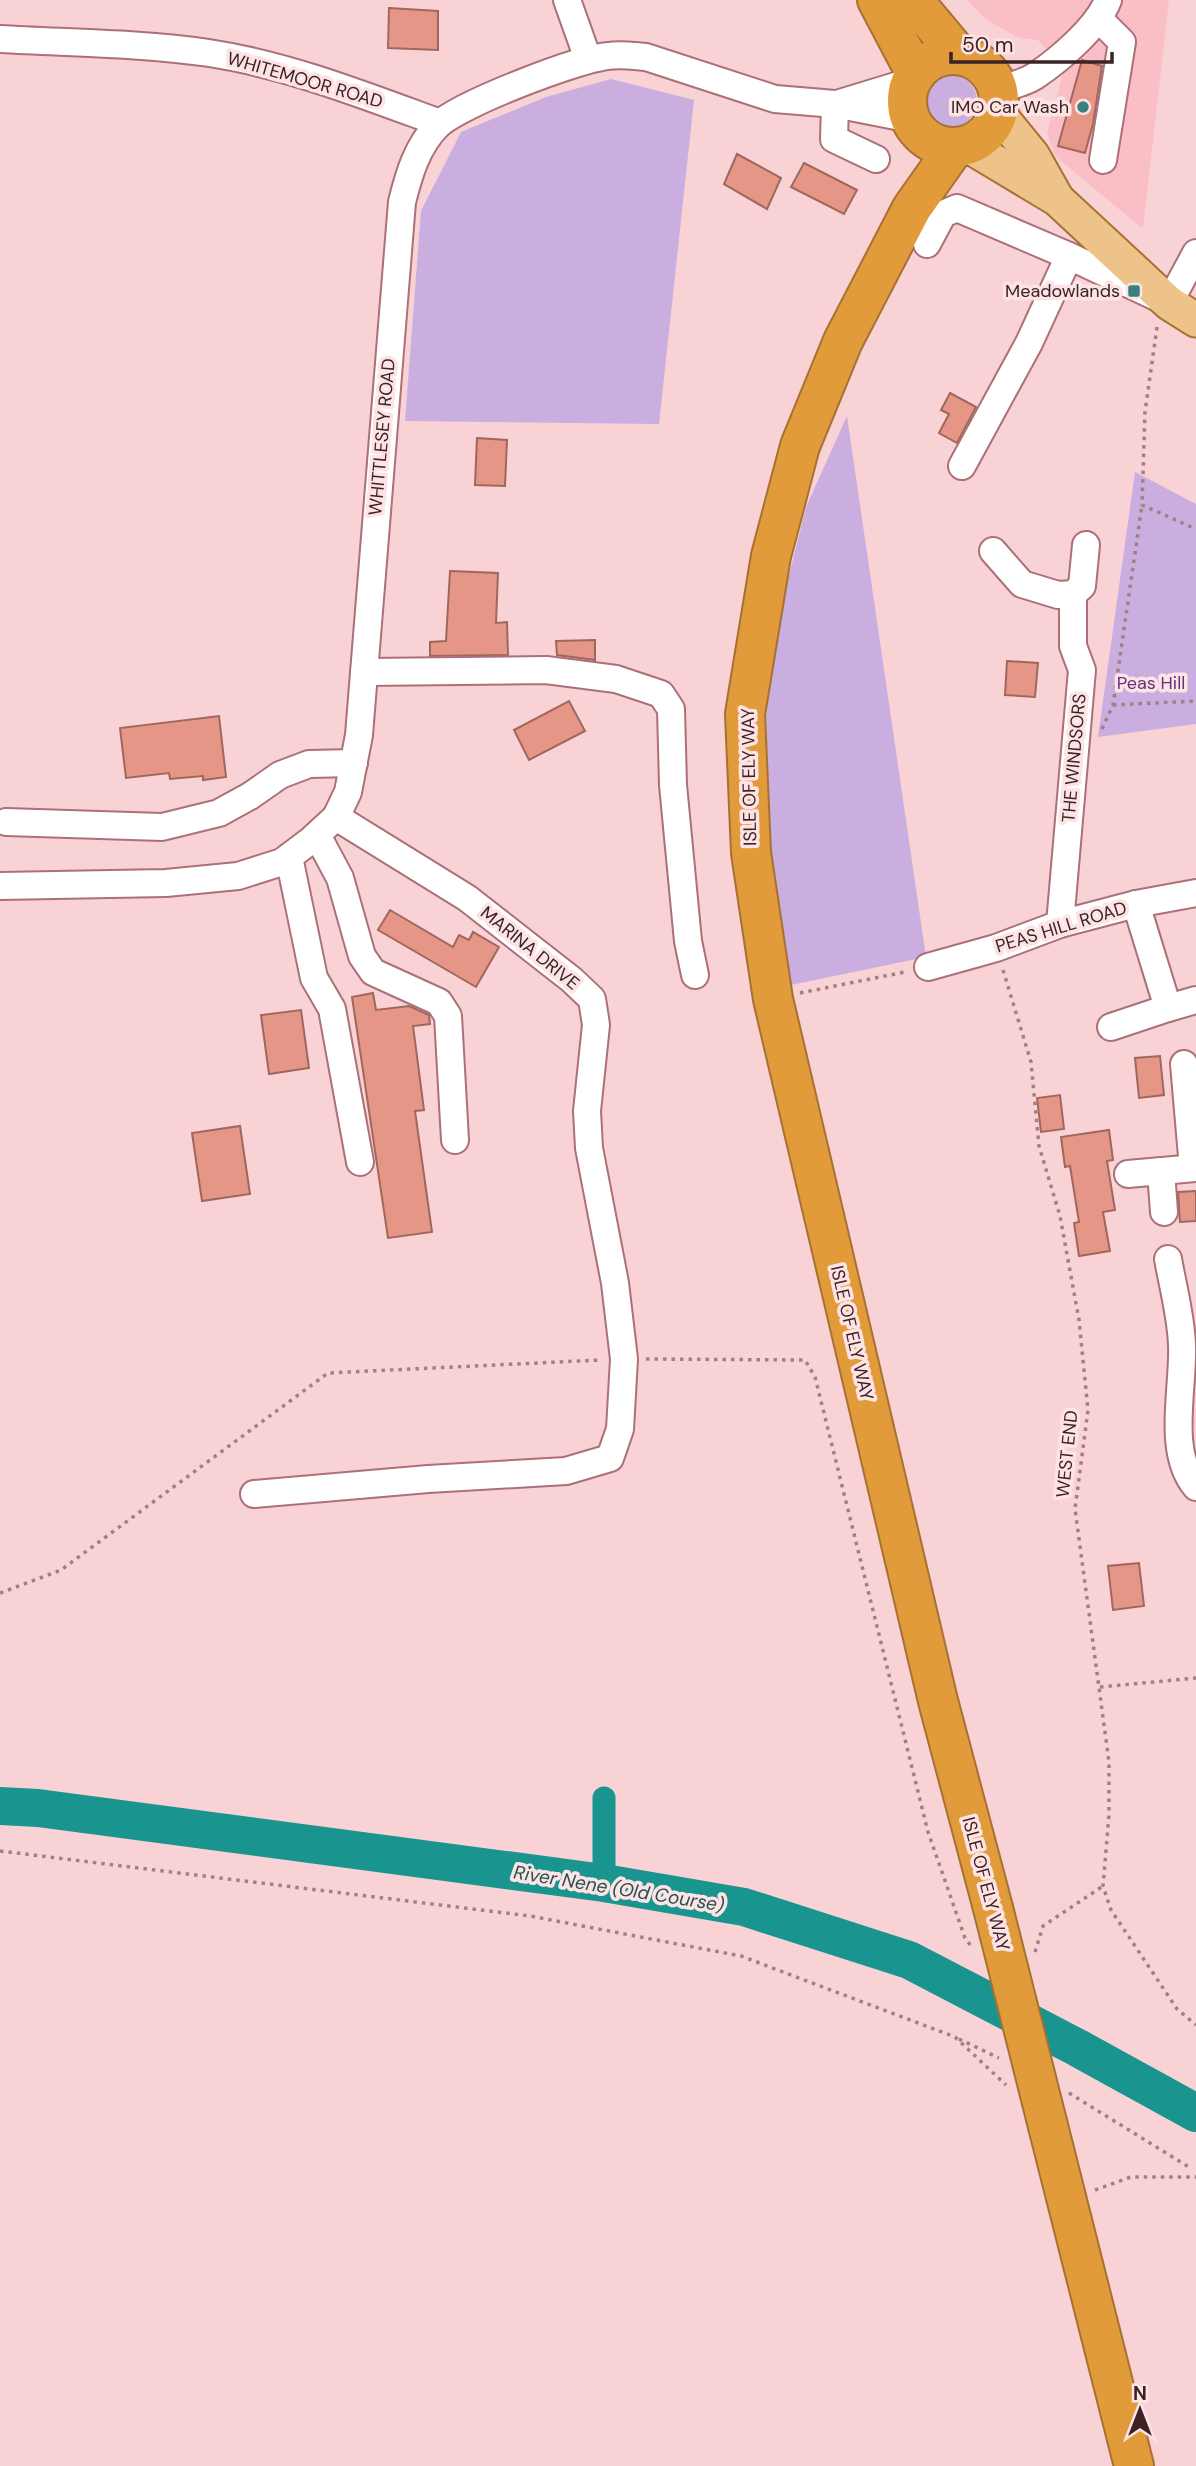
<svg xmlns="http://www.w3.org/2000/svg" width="1196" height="2466" font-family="'DM Sans',sans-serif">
	<rect width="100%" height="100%" fill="#f9d2d6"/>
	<polygon fill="#fabfc6" points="967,0 1169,0 1143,229 1055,156 1047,133 1064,70 1038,40 1019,38 987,20"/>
	<g fill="#caaedf">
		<circle cx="951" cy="101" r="26"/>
		<polygon points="611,79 694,100 659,424 405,421 421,211 461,132 546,97"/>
		<polygon points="847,416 926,957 791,985 769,838 766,717 780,612 806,507"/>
		<polygon points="1135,472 1196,504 1196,724 1098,737"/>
	</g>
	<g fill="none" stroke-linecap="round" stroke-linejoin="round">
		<polyline stroke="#1a948f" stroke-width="23" points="604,1883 604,1798"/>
		<polyline stroke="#1a948f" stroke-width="38" points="0,1806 38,1808 604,1883 744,1907 909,1960 1078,2048 1196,2113"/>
	</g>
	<g fill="#e59687" stroke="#9f675d" stroke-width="2">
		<polygon points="389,8 438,11 438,50 388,48"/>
		<polygon points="1082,60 1102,66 1093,124 1085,153 1058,146"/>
		<polygon points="737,154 781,178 767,209 724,184"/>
		<polygon points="804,163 857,190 844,214 791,187"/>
		<polygon points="950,393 976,407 957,443 939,433 949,414 941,410"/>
		<polygon points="477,438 507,440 505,486 475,485"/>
		<polygon points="450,571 498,573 496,623 507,622 508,655 430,656 430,642 446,641"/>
		<polygon points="595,640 595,660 557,655 556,641"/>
		<polygon points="1007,661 1038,663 1035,697 1005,695"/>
		<polygon points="569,701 585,731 529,760 514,730"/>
		<polygon points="219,716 226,777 203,780 203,776 170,779 169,773 126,778 120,728"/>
		<polygon points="390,910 453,947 459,935 469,940 473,932 499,947 476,987 378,930"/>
		<polygon points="373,993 376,1010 409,1006 429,1015 430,1024 413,1026 424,1110 415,1111 432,1232 388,1238 352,997"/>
		<polygon points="301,1010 309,1068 269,1074 261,1015"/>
		<polygon points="1160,1056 1164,1095 1139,1098 1135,1058"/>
		<polygon points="1060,1095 1064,1129 1041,1132 1037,1098"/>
		<polygon points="240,1126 250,1194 202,1201 192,1133"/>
		<polygon points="1109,1130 1113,1160 1107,1161 1115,1210 1103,1212 1110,1251 1079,1256 1074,1223 1079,1222 1070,1166 1065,1167 1061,1137"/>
		<polygon points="1196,1191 1196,1221 1180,1222 1178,1192"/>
		<polygon points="1139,1563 1144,1606 1113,1610 1108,1566"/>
	</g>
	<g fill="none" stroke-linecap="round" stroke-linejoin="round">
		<defs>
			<g id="minor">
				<polyline points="567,0 588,59"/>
				<polyline points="1099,19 1122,42 1103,160"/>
				<path d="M 0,39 C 69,43 140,43 209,53 C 288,65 366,96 440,123"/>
				<path d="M 998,90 C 1010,86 1024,83 1035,76 C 1059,60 1098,27 1108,0"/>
				<polyline points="840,103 912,81"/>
				<polyline points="835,104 834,139 876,159"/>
				<polyline points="927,244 943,214 957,208 1069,256 1169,303 1196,253"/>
				<polyline points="962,466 1029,343 1069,256"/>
				<polyline points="993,551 1022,584 1058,595 1073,594 1082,586 1086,545"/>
				<polyline points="364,672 546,670 616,679 661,694 671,709 673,785 688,941 695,975"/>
				<polyline points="6,822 162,827 219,813 250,796 280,775 309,764 354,763"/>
				<polyline points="317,835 340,878 362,956 373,972 439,1002 448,1016 455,1140"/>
				<polyline points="289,857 314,978 332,1009 360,1162"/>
				<path d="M 0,886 L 166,883 L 238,876 L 282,862 L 310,841 L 336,817 L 348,792 L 359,735 L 402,202 C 409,174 417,146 438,125 C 460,104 577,59 608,56 C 621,54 633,56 646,57 L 775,99 L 835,104 L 911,119"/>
				<polyline points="1136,904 1168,1008 1196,1000"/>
				<polyline points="1060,924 1082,670 1073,646 1073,594"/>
				<polyline points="928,967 996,948 1060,924 1136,904 1196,893"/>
				<polyline points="1111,1027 1168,1008"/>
				<polyline points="1184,1064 1193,1168"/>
				<polyline points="1161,1171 1164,1212"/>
				<polyline points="1128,1174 1196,1168"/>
				<path d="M 1168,1259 C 1173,1287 1181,1316 1182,1345 C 1184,1388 1166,1451 1196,1487"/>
				<polyline points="254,1494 428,1479 566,1471 610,1458 620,1429 624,1359 615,1283 589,1148 587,1111 596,1025 592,999 572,980 467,898 336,817"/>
			</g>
			<g id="major">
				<polyline points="998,113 1033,156 1056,197"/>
				<polyline points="967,145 1057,199 1169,303 1196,320"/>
			</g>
			<g id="highway">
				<polyline points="877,0 916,74"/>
				<polyline points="913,0 959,55"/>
				<circle cx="953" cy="101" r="46"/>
				<polyline points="955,147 912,208 843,341 800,446 771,556 745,714 751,853 773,999 938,1701 993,1908"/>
				<polyline points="1048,2126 1134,2466"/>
			</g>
		</defs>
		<use href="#minor" stroke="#ab7078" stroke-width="30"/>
		<use href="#major" stroke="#a77133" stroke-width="37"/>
		<use href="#highway" stroke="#a77133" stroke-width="42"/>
		<g stroke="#a08083" stroke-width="3.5" stroke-dasharray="3.5 5" stroke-linecap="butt">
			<polyline points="1157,327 1145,412 1142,505 1196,529"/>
			<polyline points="1113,705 1196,701"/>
			<polyline points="1102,729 1113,705 1142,505"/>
			<polyline points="1003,970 1031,1062 1039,1146 1060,1216 1079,1320 1088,1410 1075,1509 1109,1762 1109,1815 1103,1886 1111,1910 1177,2009 1196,2025"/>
			<polyline points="800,993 905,972"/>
			<polyline points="646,1359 805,1360 815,1377 928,1832 965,1938 971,1946"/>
			<polyline points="0,1593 61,1570 328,1373 600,1360"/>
			<polyline points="1100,1687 1196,1678"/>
			<polyline points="0,1851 530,1916 741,1956 955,2037 1006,2085"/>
			<polyline points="1035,1952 1043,1926 1103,1886"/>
			<polyline points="959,2039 999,2058"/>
			<polyline points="1069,2093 1192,2169"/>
			<polyline points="1095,2190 1131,2177 1196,2177"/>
		</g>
		<use href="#minor" stroke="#fff" stroke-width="26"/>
		<use href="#major" stroke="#edc389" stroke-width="33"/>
		<use href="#highway" stroke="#e19b3a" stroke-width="38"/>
		<defs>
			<polyline id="highway-bridge" points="993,1908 1048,2126"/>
		</defs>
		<use href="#highway-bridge" stroke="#a77133" stroke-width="42" stroke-linecap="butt"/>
		<use href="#highway-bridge" stroke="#e19b3a" stroke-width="38"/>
	</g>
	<g fill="#38817d" stroke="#fee3e5" stroke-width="2.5">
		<circle cx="1083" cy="107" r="7"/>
		<rect x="1127" y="284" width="14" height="14" rx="3.5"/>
	</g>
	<g text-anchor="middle" stroke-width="7" stroke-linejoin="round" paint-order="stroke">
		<g font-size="18" fill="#3a2225" stroke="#fee3e5">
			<text transform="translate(305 80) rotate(16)" y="6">WHITEMOOR ROAD</text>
			<text transform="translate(382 437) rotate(-85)" y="6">WHITTLESEY ROAD</text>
			<text transform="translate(1074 758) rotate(-85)" y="6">THE WINDSORS</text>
			<text transform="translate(749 777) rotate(-91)" y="6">ISLE OF ELY WAY</text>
			<text transform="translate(1061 927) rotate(-17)" y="6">PEAS HILL ROAD</text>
			<text transform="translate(530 948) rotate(39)" y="6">MARINA DRIVE</text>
			<text transform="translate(852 1333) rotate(77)" y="6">ISLE OF ELY WAY</text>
			<text transform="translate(1067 1454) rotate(-84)" y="6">WEST END</text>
			<text transform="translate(986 1884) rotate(75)" y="6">ISLE OF ELY WAY</text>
		</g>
		<g font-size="18" fill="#3a2225" stroke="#fee3e5" text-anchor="end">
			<text x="1069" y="113">IMO Car Wash</text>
			<text x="1120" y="297">Meadowlands</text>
		</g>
		<g font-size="18" fill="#61317d" stroke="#fee3e5">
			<text x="1151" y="689">Peas Hill</text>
		</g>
		<g font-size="19" font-style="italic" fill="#245351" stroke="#fee3e5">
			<text transform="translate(619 1888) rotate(9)" y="7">River Nene (Old Course)</text>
		</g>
	</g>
	<g transform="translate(1140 2410)" stroke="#fee3e5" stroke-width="5" paint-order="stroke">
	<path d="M0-5L12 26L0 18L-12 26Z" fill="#3a2225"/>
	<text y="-10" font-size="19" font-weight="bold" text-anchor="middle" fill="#3a2225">N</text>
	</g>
	<path d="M951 52v10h161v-10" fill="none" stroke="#3a2225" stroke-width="3.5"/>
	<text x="962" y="52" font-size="21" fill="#3a2225" stroke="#fee3e5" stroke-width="5" paint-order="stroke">50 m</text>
</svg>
